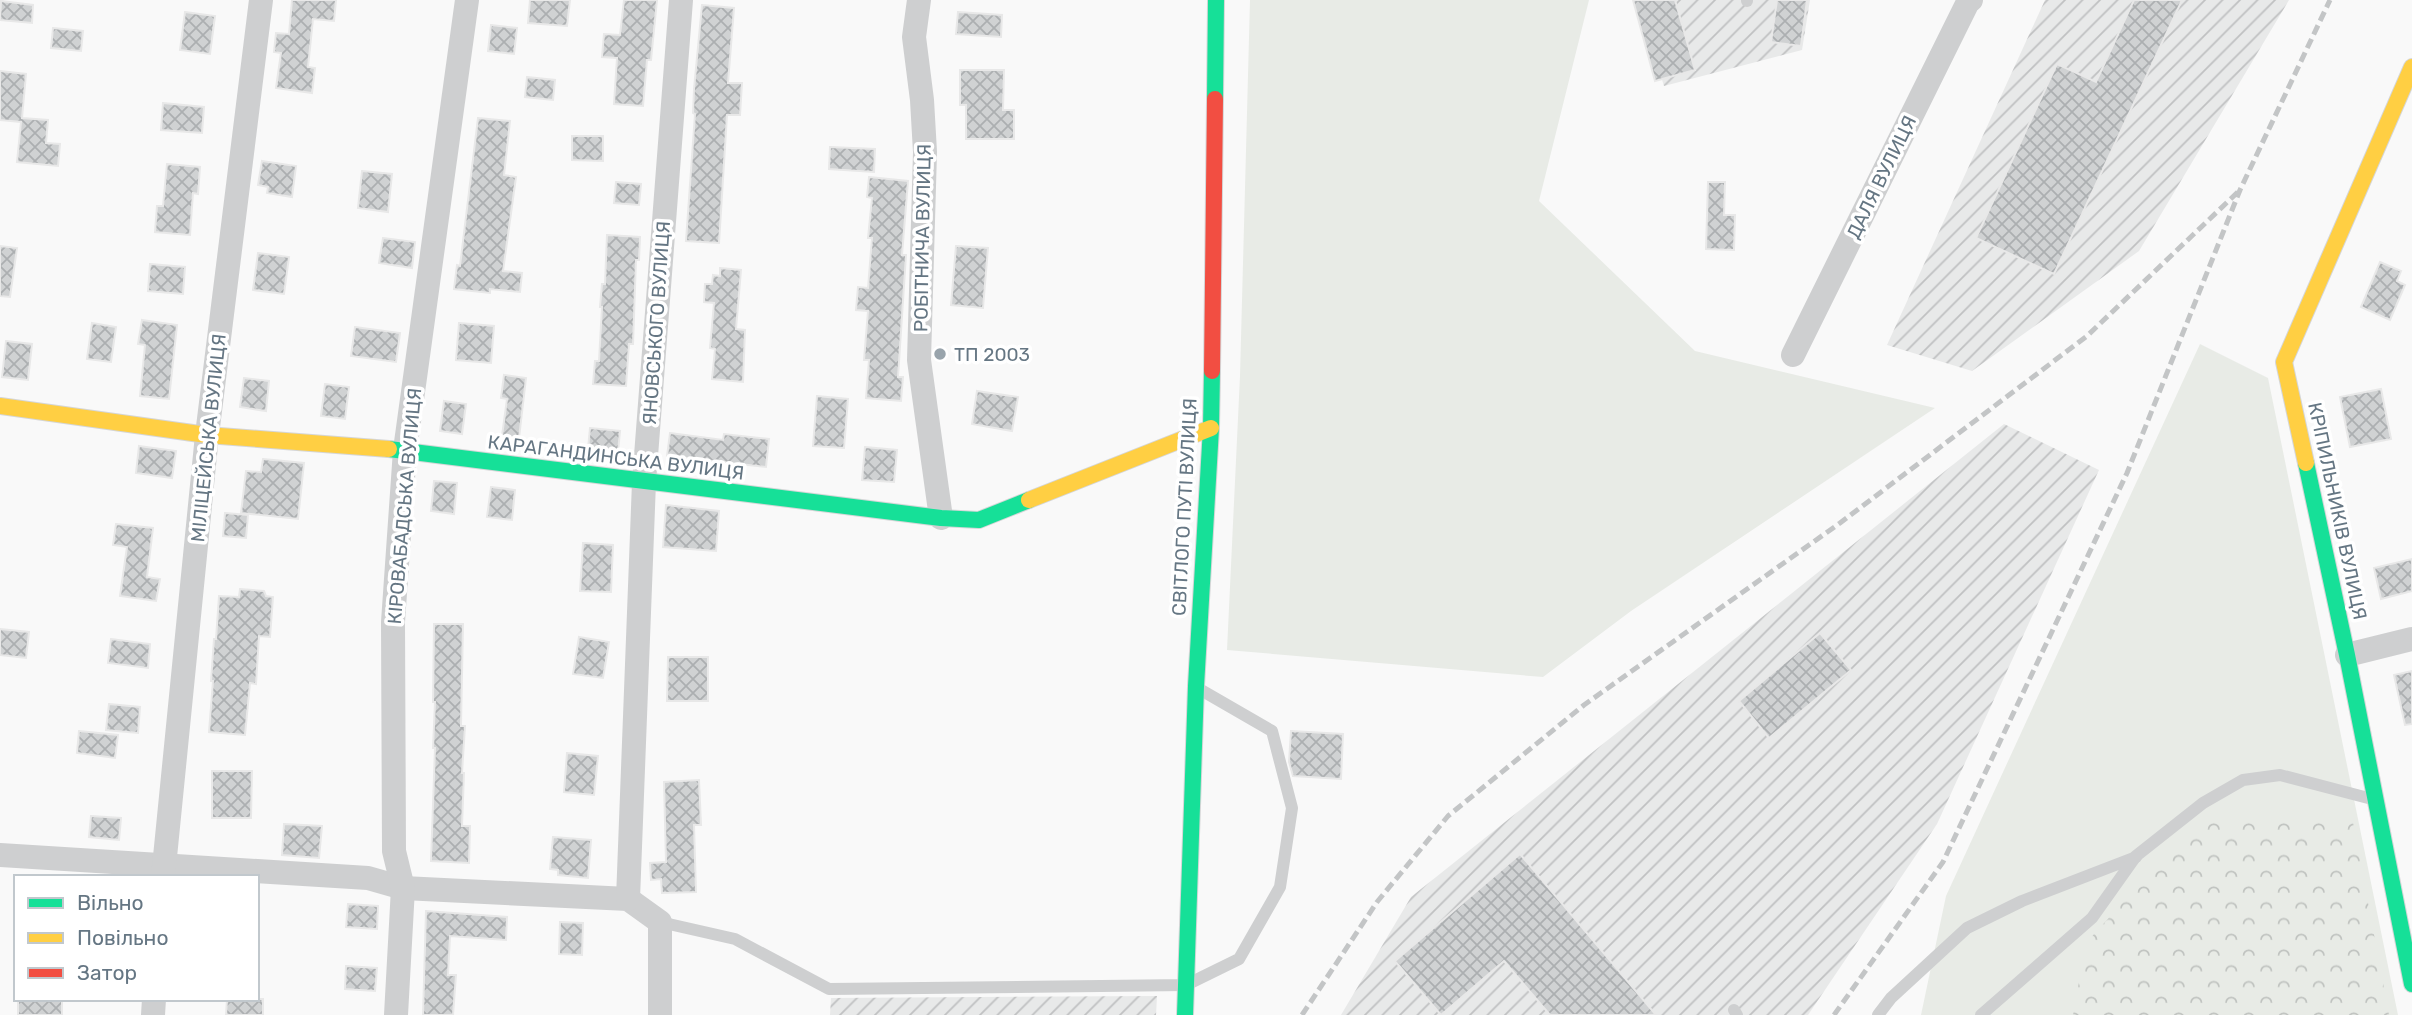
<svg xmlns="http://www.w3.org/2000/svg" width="2412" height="1015" font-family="Rubik,sans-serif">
	<defs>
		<pattern id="industrial-furrows" width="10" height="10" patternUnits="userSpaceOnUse" patternTransform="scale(1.75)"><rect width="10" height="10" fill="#e8e9e9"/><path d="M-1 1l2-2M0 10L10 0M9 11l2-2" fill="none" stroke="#c0c1c2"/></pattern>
		<pattern id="forest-crowns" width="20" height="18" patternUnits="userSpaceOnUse" patternTransform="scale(1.75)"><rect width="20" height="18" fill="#e8ebe6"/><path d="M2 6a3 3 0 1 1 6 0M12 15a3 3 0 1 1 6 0" fill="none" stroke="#c0c3c0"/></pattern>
		<pattern id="building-cross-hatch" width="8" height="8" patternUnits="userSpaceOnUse" patternTransform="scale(1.75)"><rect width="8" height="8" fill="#d0d2d3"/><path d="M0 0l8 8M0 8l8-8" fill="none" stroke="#acafb1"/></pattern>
	</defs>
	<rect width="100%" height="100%" fill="#f9f9f9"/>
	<g fill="url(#industrial-furrows)">
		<polygon points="1637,0 1810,0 1802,50 1664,86"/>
		<polygon points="2045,0 2289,0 2139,251 1972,371 1887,345"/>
		<polygon points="2004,424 2099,470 1937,824 1808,1015 1341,1015 1411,897"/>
		<polygon points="1157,996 1156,1015 830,1015 831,998"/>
	</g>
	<g fill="#e8ebe6">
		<polygon points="1250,0 1589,0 1539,201 1695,351 1935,408 1631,611 1543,677 1227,650 1240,376"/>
		<polygon points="2200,344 2268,378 2398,1015 1921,1015 1946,896"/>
	</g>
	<polygon fill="url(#forest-crowns)" points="2352,817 2389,1015 2073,1015 2086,943 2195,823"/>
	<g fill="url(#building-cross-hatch)" stroke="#e8e8e8" stroke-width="2">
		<polygon points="292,0 336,0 334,21 313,19 308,67 315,68 312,93 276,88 281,53 274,52 276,33 289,34"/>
		<polygon points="530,0 570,0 567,26 528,23"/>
		<polygon points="624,0 657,0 651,60 647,60 643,106 614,104 617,58 602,57 604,34 620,35"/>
		<polygon points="1633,0 1675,0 1695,70 1655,81"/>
		<polygon points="1777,0 1807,0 1801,46 1771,42"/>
		<polygon points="2134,0 2182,0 2054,274 1976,238 2057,64 2096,82"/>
		<polygon points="1,1 33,5 32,23 0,20"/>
		<polygon points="702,5 734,8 728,83 742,83 740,115 727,115 719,243 686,241 695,114 693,113 694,89"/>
		<polygon points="185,12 215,16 210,54 180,50"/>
		<polygon points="958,12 1002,15 1001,37 956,34"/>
		<polygon points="491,25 517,28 514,54 488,51"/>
		<polygon points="53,28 83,31 81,51 51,48"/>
		<polygon points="960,70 1004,70 1003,110 1014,110 1014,139 966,139 966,105 960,105"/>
		<polygon points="0,71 26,74 22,118 48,120 46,143 60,144 58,166 17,162 21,122 0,120"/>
		<polygon points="527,77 555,80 553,100 525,97"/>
		<polygon points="163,103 204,107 202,133 161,130"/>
		<polygon points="478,118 510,121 504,175 516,177 503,271 522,273 520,292 490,289 490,293 454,289 457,265 460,266"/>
		<polygon points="572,136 603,136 603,161 572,160"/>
		<polygon points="830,147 875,149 874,172 829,169"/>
		<polygon points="262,161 296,166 292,197 267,193 268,187 258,185"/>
		<polygon points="167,164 200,167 198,194 193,193 190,235 155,232 157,206 163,206"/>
		<polygon points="362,171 392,174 388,212 358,208"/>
		<polygon points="869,177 908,181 902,255 906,255 898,377 903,377 901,401 866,398 869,360 864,360 868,311 856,310 858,287 868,288 872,238 868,238 872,198 867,197"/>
		<polygon points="616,182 641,184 639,205 614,203"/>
		<polygon points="1708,182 1725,182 1724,215 1735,215 1734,250 1706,249"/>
		<polygon points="607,235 640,237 639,260 636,260 633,344 629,344 626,386 593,384 595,361 599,361 602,307 600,307 602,284 605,284"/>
		<polygon points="383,238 415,242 412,268 379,263"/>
		<polygon points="0,246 17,248 10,297 0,296"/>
		<polygon points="956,246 988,248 983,308 951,305"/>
		<polygon points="258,253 289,257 284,294 253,290"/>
		<polygon points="2380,262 2401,271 2397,281 2405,285 2390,320 2361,307"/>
		<polygon points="150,264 185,267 183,294 148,291"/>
		<polygon points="720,268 741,270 736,329 745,330 743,382 712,379 715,349 710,348 714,303 704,302 705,284 712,284 713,275 720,276"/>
		<polygon points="142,320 177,325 169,399 140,396 145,345 138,344"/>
		<polygon points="92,323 116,327 111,362 87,359"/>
		<polygon points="459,323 494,326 491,363 456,360"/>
		<polygon points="355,327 400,333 396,362 351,356"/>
		<polygon points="6,341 32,344 28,380 2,377"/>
		<polygon points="504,375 526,378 519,438 502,436 507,399 501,398"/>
		<polygon points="244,378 269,381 266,411 240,407"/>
		<polygon points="325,384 349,387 345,419 321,416"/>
		<polygon points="2381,389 2391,439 2350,447 2340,397"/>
		<polygon points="977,391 1018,397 1012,431 972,424"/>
		<polygon points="817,396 848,399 844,448 813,446"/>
		<polygon points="444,401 466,404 462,434 440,431"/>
		<polygon points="590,428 620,431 618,452 588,449"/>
		<polygon points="670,433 723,440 724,434 769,439 766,467 667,456"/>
		<polygon points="139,446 176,451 172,478 136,473"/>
		<polygon points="865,447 897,450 894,482 862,480"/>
		<polygon points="263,459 304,463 298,519 241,513 246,471 261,472"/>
		<polygon points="434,481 457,483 454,514 431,511"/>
		<polygon points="491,487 515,490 512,520 487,517"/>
		<polygon points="666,505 719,511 716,551 663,547"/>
		<polygon points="225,513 248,515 246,538 223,536"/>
		<polygon points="116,524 153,528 147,577 160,579 156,601 120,596 127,547 113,545"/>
		<polygon points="583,543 613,545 611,592 580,591"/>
		<polygon points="2412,559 2412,591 2381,599 2374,568"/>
		<polygon points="240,589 264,591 266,596 273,597 270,637 259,636 256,684 250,683 245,735 209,732 213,681 211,681 214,639 216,639 219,596 239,597"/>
		<polygon points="434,624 463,624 461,726 465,726 462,773 464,773 462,826 470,826 469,863 431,861 435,748 433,748 435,702 433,702"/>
		<polygon points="0,629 29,632 26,658 0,655"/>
		<polygon points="1820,633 1851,670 1769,738 1739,701"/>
		<polygon points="579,637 609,642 603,678 573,674"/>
		<polygon points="111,639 150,644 148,668 108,663"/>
		<polygon points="668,657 708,657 708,701 667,701"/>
		<polygon points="2412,671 2412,724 2405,725 2394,675"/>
		<polygon points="109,704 140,707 138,733 106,730"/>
		<polygon points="79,731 118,735 115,758 77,753"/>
		<polygon points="1291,731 1343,734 1341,779 1293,776 1289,762"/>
		<polygon points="567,753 598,756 594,795 564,792"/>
		<polygon points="212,771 252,771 251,818 212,818"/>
		<polygon points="699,780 701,825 694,825 696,892 662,893 661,879 651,880 650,863 666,862 664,782"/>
		<polygon points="91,816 121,818 119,840 89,837"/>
		<polygon points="284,824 322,826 319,858 282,855"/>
		<polygon points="553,837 591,840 588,878 558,875 558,870 550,869"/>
		<polygon points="1520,854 1656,1015 1550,1015 1504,961 1441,1015 1395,961"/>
		<polygon points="348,904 378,906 377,929 346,927"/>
		<polygon points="426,911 507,917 506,940 450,936 448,975 456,975 453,1015 423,1015"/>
		<polygon points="560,922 583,923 582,955 559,954"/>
		<polygon points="346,966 377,968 375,991 345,989"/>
		<rect x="18" y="999" width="44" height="16"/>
		<polygon points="227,999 263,999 263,1015 226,1015"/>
	</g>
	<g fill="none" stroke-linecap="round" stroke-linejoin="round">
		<defs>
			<g id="fast">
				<polyline points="1215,99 1216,0"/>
				<polyline points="389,449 941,518 979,520 1029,500"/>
				<polyline points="2306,463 2347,655 2412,984"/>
				<polyline points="1185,1015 1196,686 1211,428 1212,371"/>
			</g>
			<g id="slow">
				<polyline points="0,406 207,435 389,449"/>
				<polyline points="2306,463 2284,362 2412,67"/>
				<polyline points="1029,500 1211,428"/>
			</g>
			<polyline id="jam" points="1212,371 1215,99"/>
		</defs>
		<use href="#fast" stroke="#d5d6d7" stroke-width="18"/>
		<use href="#slow" stroke="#d5d6d7" stroke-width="18"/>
		<use href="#jam" stroke="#d5d6d7" stroke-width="18"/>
		<g stroke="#cecfd0" stroke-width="12">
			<polyline points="1747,0 1747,1"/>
			<polyline points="660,922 735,939 829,989 1186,985 1239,959 1280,887 1292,808 1272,731 1201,690"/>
			<polyline points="1734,1010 1737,1015"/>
			<polyline points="1878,1015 1891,998 1967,928 2022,901 2136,857"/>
			<polyline points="1981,1015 2092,918 2136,856 2203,803 2243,780 2280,775 2372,799"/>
		</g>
		<g stroke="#cecfd0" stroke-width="24">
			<polyline points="919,0 914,37 922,100 925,152 919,360 941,518"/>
			<polyline points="1793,355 1968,2 1971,0"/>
			<polyline points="2347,655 2412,639"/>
			<polyline points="0,855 368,878 403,888 628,899 660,922 660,1015"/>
			<polyline points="163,877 207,435 261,0"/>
			<polyline points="628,899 644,482 681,0"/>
			<polyline points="153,1015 154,999"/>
			<polyline points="396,1015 403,888 394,851 393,622 405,450 467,0"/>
		</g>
		<use href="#fast" stroke="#16e098" stroke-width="16"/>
		<use href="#slow" stroke="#ffcf43" stroke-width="16"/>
		<use href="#jam" stroke="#f24e42" stroke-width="16"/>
		<g stroke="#c3c5c6" stroke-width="5" stroke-dasharray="10 5" stroke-linecap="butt">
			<polyline points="1302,1015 1377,902 1448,816 1584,705 1840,523 2087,336 2240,190"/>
			<polyline points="1834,1015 1943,862 2127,473 2240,190 2330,0"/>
		</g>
	</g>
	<circle fill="#99a4ac" stroke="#fff" stroke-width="2.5" cx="940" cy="354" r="7"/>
	<g text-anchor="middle" stroke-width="7" stroke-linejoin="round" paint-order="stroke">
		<g font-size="19" fill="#657683" stroke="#fff">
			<text transform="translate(1881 177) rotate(-64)" y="7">ДАЛЯ ВУЛИЦЯ</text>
			<text transform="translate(922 238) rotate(-89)" y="7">РОБІТНИЧА ВУЛИЦЯ</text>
			<text transform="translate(656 323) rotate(-86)" y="7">ЯНОВСЬКОГО ВУЛИЦЯ</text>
			<text transform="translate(208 438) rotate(-84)" y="7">МІЛІЦЕЙСЬКА ВУЛИЦЯ</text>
			<text transform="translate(616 457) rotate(7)" y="7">КАРАГАНДИНСЬКА ВУЛИЦЯ</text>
			<text transform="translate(404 506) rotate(-85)" y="7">КІРОВАБАДСЬКА ВУЛИЦЯ</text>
			<text transform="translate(1184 507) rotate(-87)" y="7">СВІТЛОГО ПУТІ ВУЛИЦЯ</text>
			<text transform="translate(2338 511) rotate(78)" y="7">КРІПИЛЬНИКІВ ВУЛИЦЯ</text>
		</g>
		<g font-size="19" fill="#657683" stroke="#fff" text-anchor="start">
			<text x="954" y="361">ТП 2003</text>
		</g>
	</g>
	<rect x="14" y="875" width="245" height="126" fill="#ffffff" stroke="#c1c8cd" stroke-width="2"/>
	<rect x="28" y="898" width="35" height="10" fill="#16e098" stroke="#c1c8cd" stroke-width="2"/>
	<text x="77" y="910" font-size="21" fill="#657683">Вільно</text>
	<rect x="28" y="933" width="35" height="10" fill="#ffcf43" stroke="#c1c8cd" stroke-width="2"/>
	<text x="77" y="945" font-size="21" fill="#657683">Повільно</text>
	<rect x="28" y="968" width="35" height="10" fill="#f24e42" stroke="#c1c8cd" stroke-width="2"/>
	<text x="77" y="980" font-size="21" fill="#657683">Затор</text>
</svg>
